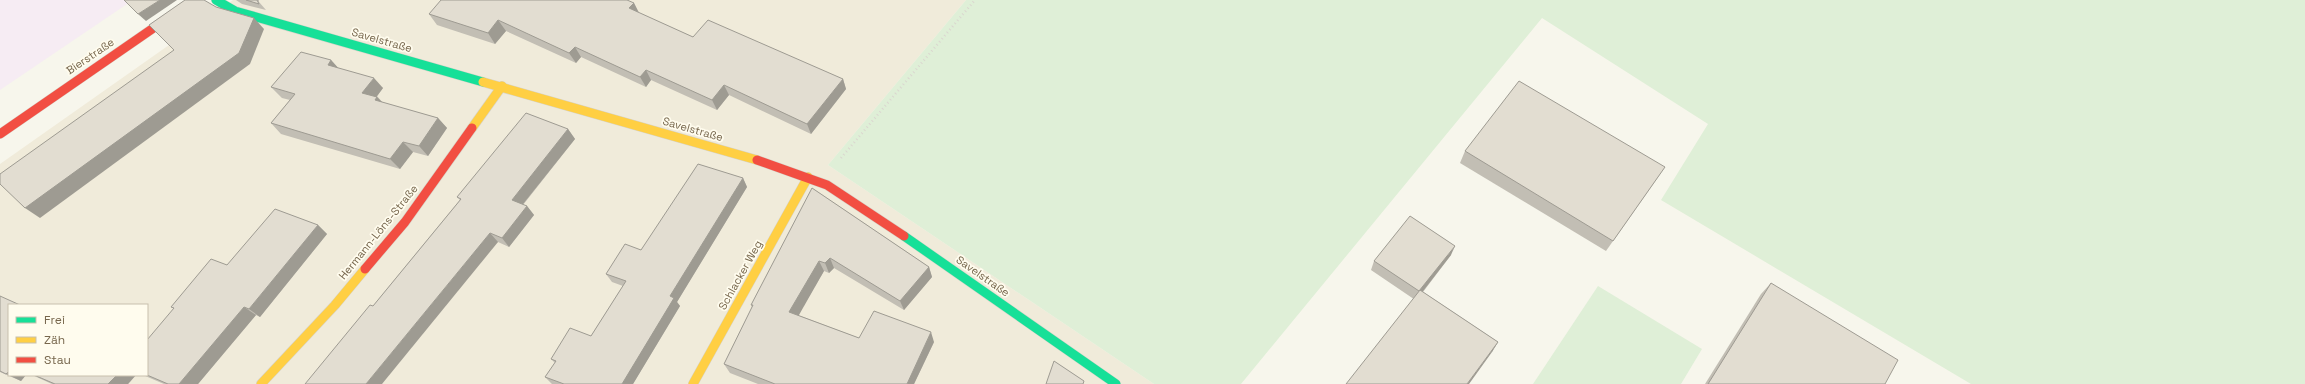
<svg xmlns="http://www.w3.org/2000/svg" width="2305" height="384" font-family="'Space Grotesk',sans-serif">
	<rect width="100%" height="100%" fill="#f7f6ec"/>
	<path fill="#f0ebda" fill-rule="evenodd" d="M 233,0 L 966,0 L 828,165 L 1154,384 L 0,384 L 0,164 ZM 9,305 L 147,305 L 147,375 L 9,375 Z"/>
	<polygon fill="#f6ecf3" points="0,0 133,0 0,90"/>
	<g fill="#dfefd7">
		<polygon points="966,0 2305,0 2305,384 1971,384 1661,200 1708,124 1542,18 1241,384 1154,384 828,165"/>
		<polygon points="1598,286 1702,349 1681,384 1533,384"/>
	</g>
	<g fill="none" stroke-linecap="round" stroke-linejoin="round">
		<defs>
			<g id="fast">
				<polyline points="216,0 235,11 483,82"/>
				<polyline points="904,236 1116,384"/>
			</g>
			<g id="slow">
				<polyline points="483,82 757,160"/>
				<polyline points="472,128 502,86"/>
				<polyline points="261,384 335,305 365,269"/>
				<polyline points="693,384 808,177"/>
			</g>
			<g id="jam">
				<polyline points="0,134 194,0"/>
				<polyline points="757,160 827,185 904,236"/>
				<polyline points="365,269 405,222 472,128"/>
			</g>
		</defs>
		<use href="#fast" stroke="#d6d3c9" stroke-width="10"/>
		<use href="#slow" stroke="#d6d3c9" stroke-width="10"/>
		<use href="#jam" stroke="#d6d3c9" stroke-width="10"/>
		<polyline stroke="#dad6cf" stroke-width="2.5" stroke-dasharray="1 3" stroke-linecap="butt" points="841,158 975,0"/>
		<use href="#fast" stroke="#16e098" stroke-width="9"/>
		<use href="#slow" stroke="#ffcf43" stroke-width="9"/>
		<use href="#jam" stroke="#f24e42" stroke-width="9"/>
	</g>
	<g fill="#c2beb4">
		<polygon points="236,0 259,0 259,2 266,10 242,4"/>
		<polygon points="634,3 639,13 693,37 843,79 846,89 811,134 729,95 717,110 651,80 646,87 581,57 576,63 506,31 495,44 437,25 429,14"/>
		<polygon points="331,60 338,68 383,88 377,96 383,103 438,118 447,128 428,156 413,152 400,169 281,134 271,123 290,100 282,98 271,87"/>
		<polygon points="568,129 575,139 523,205 527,206 534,215 509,247 498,242 373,306 460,200 457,197"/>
		<polygon points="1465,151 1657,178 1606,251 1460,163"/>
		<polygon points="743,178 747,187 677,302 680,306 633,384 552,384 545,377 555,363 551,359 591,336 623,286 612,282 606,274"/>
		<polygon points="812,188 929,267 932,277 904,310 834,268 829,273 824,271 798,315 859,338 934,342 914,384 758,384 730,373 724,364 752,307 751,305"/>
		<polygon points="318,225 327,234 260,317 256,315 198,384 164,384 143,375 147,375 174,309 171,307 227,265"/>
		<polygon points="1451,255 1423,292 1498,342 1492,352 1371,270 1374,261"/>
		<polygon points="1771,283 1885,384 1705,384 1761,294"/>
		<polygon points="0,296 9,375 26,375 21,381 0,372"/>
		<polygon points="32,375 136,375 128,384 52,384"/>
	</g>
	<g fill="#9e9b92">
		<polygon points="160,0 177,0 146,21 138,14"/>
		<polygon points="634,3 639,13 629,8"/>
		<polygon points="254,18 264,29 250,64 40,218 25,208"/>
		<polygon points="498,20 506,31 495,44 488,33"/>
		<polygon points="575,47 581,57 576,63 569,53"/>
		<polygon points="331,60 341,71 328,65"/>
		<polygon points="646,70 651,80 646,87 640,77"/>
		<polygon points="374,78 383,88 372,103 362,93"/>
		<polygon points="843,79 846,89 811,134 807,124"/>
		<polygon points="724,85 729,95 717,110 712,100"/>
		<polygon points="377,97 387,107 375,100"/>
		<polygon points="438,118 447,128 428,156 419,146"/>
		<polygon points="568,129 575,139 519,209 512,200"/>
		<polygon points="403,142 413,152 400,169 390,159"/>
		<polygon points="1665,167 1657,178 1606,251 1613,241"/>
		<polygon points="743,178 747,187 677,302 680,306 633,384 622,384 670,296"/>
		<polygon points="527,206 534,215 509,247 502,238"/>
		<polygon points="318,225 327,234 260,317 249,309"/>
		<polygon points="490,233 498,242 382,384 366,384"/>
		<polygon points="1455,246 1451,255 1416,300 1419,291"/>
		<polygon points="830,258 834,268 829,273 825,263"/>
		<polygon points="819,261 824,271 795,322 789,312"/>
		<polygon points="929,267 932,277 904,310 900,301"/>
		<polygon points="244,307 256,315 198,384 179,384"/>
		<polygon points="931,332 934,342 914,384 907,384"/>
		<polygon points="1498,342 1492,352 1469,384 1467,384"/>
		<polygon points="9,371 9,375 26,375 21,381 6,374"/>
		<polygon points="117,375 136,375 128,384 108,384"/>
	</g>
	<g fill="#e2ddd1" stroke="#9e9b92">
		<polygon points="124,0 160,0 138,14"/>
		<polygon points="185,0 204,0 216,7 254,18 239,53 25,208 0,184 0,174 174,50 149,25"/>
		<polygon points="246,0 257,0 259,4"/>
		<polygon points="441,0 627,0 634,3 629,8 693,37 708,20 843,79 807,124 724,85 712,100 646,70 640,77 575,47 569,53 498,20 488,33 429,14"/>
		<polygon points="301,52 331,60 328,65 374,78 362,93 377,97 375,100 438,118 419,146 403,142 390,159 271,123 295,94 271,87"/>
		<polygon points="1519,81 1665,167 1613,241 1465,151"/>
		<polygon points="526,113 568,129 512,200 527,206 502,238 490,233 366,384 305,384 370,305 373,306 461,199 457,197"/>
		<polygon points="698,164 743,178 670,296 674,298 622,384 564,384 545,377 556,361 551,359 570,328 591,336 626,281 606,274 625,244 641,250"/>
		<polygon points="812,188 929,267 900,301 830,258 825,263 819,261 789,312 859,338 874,311 931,332 907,384 775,384 724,364 753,305 751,305"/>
		<polygon points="275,209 318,225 249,309 244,307 179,384 168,384 147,375 147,340 174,308 171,307 211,259 227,265"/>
		<polygon points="1410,216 1455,246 1419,291 1374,261"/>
		<polygon points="1771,283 1898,360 1885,384 1708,384"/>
		<polygon points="1420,290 1498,342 1467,384 1346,384"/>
		<polygon points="0,296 20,305 9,305 9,371 6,374 0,371"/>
		<polygon points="1054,361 1084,381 1083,384 1046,384"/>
		<polygon points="34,375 117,375 108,384 55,384"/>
	</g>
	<g text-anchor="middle" stroke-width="3.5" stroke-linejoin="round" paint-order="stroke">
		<g font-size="11" fill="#76664c" stroke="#fffcee">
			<text transform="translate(382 40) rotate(16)" y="4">Savelstraße</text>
			<text transform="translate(90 56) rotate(-34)" y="4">Bierstraße</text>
			<text transform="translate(693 129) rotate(16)" y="4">Savelstraße</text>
			<text transform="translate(378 232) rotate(-51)" y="4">Hermann-Löns-Straße</text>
			<text transform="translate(740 275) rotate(-61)" y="4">Schlacker Weg</text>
			<text transform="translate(983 276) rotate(35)" y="4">Savelstraße</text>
		</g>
	</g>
	<rect x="8" y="304" width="140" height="72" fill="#fffcee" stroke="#c8c0ad"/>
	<rect x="16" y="317" width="20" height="6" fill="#16e098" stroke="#c8c0ad"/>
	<text x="44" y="324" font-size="12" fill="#76664c">Frei</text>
	<rect x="16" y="337" width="20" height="6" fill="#ffcf43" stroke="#c8c0ad"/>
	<text x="44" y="344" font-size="12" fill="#76664c">Zäh</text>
	<rect x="16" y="357" width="20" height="6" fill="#f24e42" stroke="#c8c0ad"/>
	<text x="44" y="364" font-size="12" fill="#76664c">Stau</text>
</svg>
